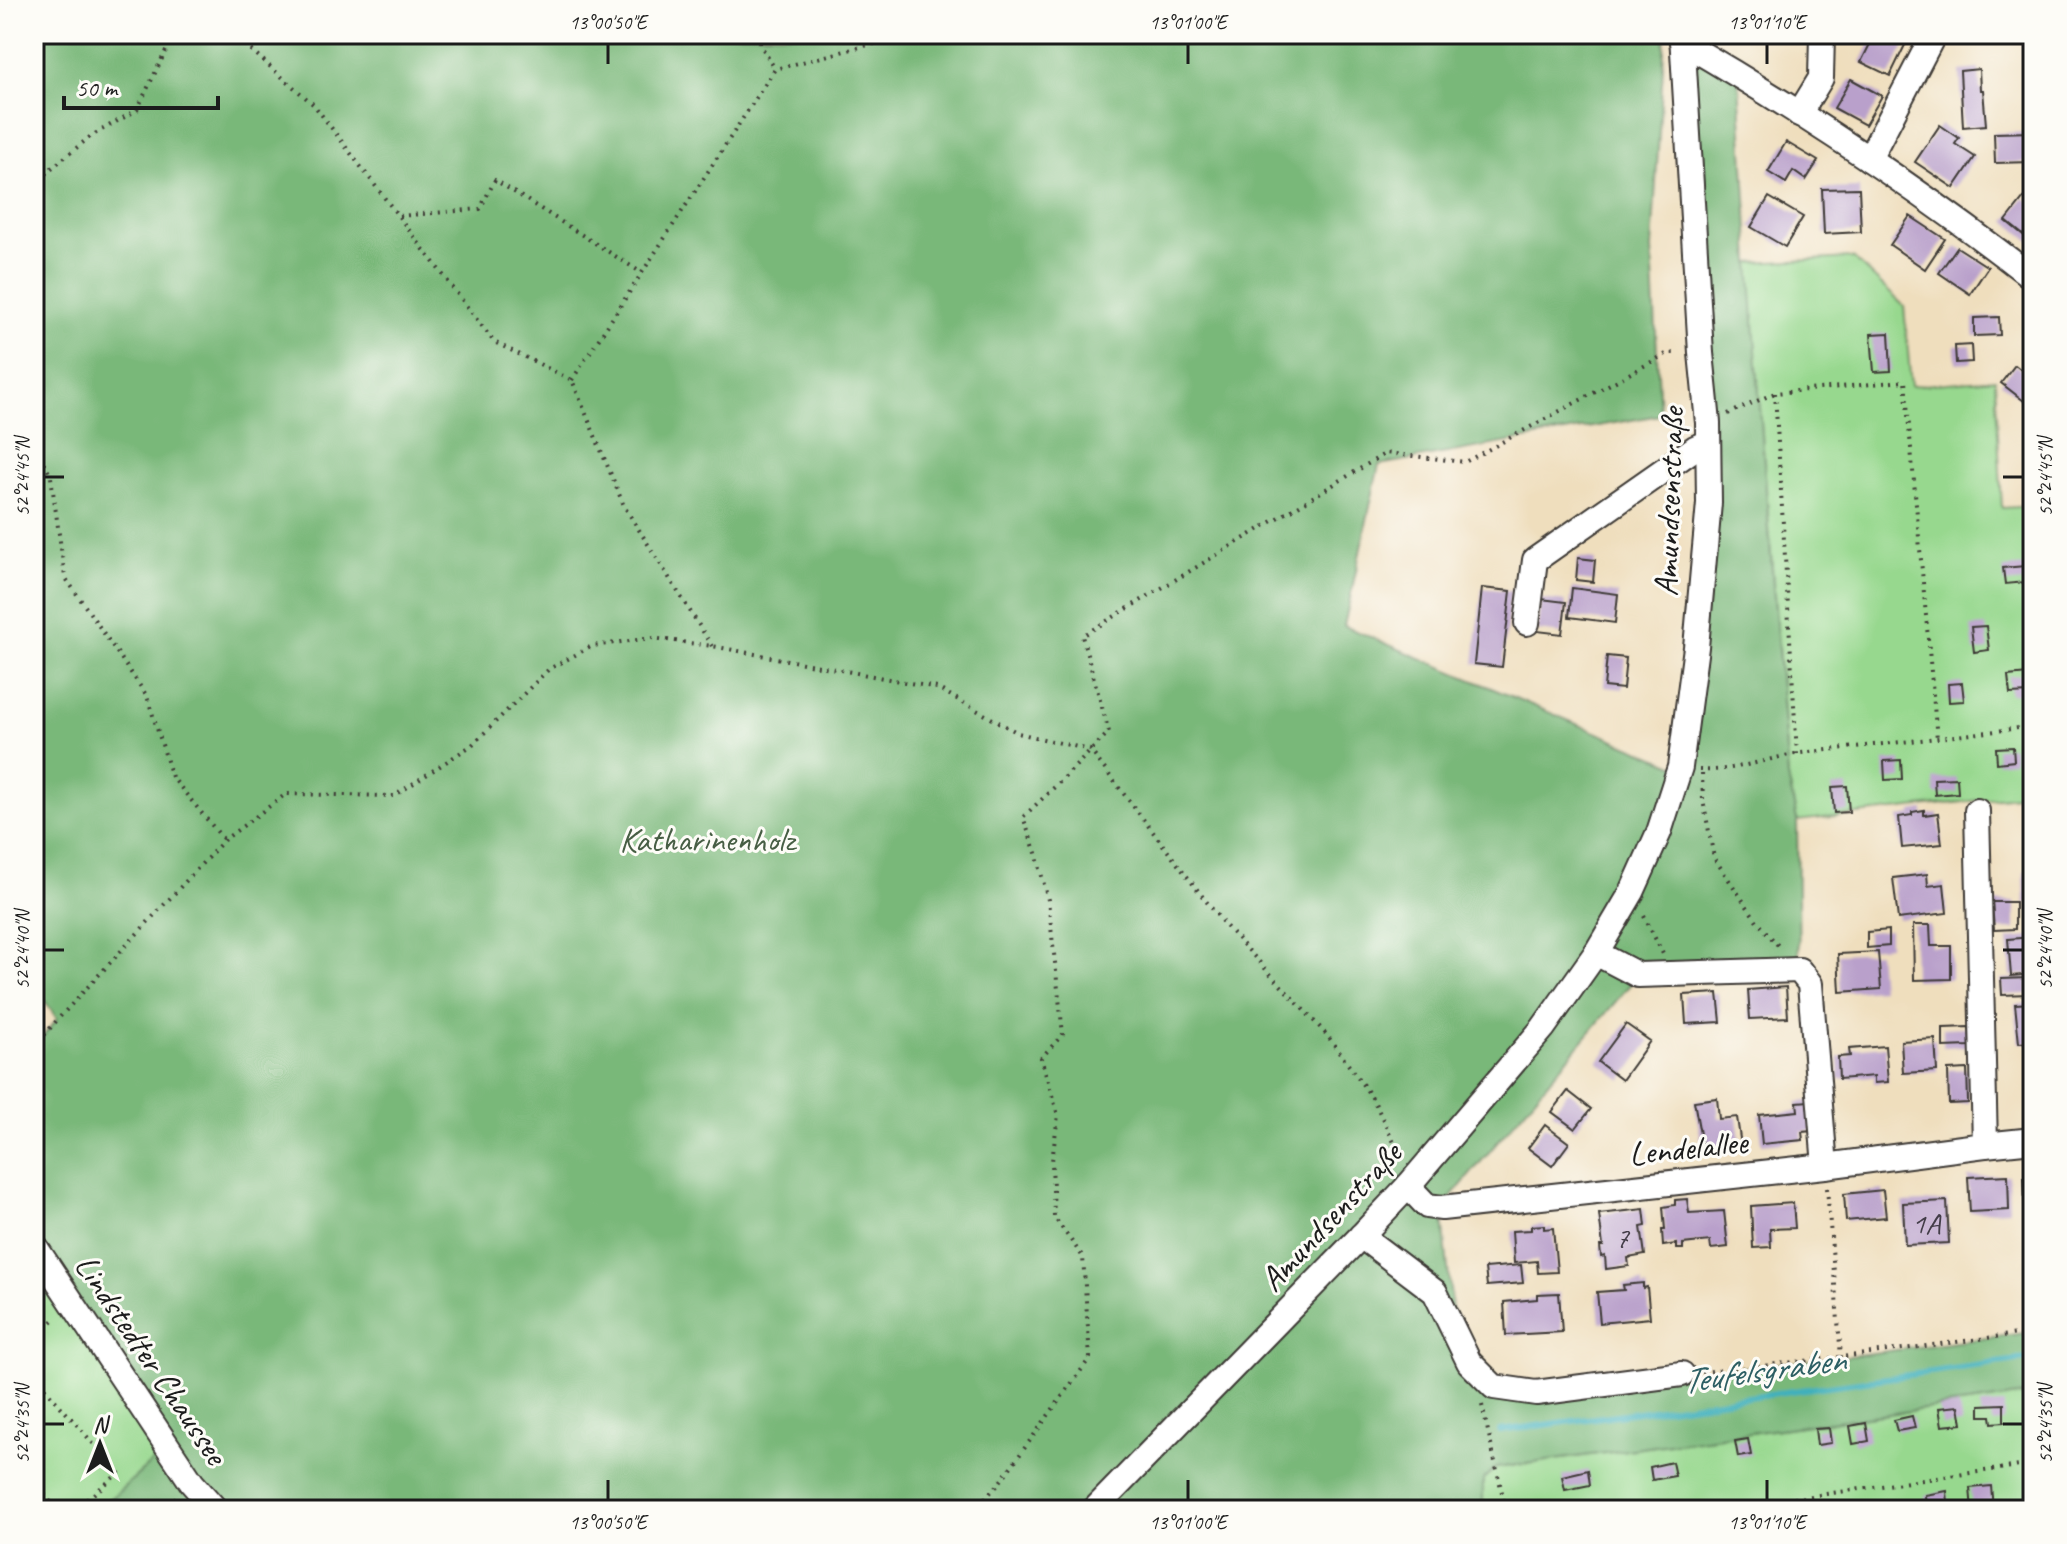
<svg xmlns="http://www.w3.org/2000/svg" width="2067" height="1544" font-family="Caveat,sans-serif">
	<rect width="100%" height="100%" fill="#fdfcf7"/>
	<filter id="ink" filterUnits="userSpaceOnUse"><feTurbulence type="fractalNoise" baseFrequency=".0125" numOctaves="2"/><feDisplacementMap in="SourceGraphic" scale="16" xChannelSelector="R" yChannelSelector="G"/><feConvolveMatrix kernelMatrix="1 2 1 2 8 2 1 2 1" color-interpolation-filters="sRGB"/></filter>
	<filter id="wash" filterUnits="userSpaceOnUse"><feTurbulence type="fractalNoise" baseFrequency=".006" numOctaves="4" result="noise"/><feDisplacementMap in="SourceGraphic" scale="32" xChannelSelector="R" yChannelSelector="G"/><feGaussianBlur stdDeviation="1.8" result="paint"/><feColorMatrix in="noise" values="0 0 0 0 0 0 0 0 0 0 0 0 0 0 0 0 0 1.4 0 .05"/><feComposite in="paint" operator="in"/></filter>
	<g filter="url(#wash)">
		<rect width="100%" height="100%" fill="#efdebd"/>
		<g fill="#97d88e" stroke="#5a7a55" stroke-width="2">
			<polygon points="1853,258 1904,306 1911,386 1995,379 2002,508 2033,506 2033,794 1797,821 1788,777 1749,263"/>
			<polygon points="34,1245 169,1447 98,1510 34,1510"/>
			<polygon points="2033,1394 2033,1510 1267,1510 1496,1468"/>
		</g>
		<path fill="#79b879" stroke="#4a6a4a" stroke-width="2" d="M 34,34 L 1665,34 L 1652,248 L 1660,415 L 1379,465 L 1344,626 L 1679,767 L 1709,503 L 1682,42 L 1738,62 C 1751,301 1769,539 1788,777 L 1797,820 L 1799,970 L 1638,975 L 1442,1208 L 1452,1309 L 1495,1387 L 1682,1374 L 1842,1357 L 2033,1332 L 2033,1394 L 1496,1468 L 1483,1479 L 1483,1510 L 98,1510 L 169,1447 L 34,1245 L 34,1047 L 57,1019 L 34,985 Z"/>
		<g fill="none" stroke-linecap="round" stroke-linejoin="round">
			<polyline stroke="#41b0bc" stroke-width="6" points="1500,1431 2033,1358"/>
		</g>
		<g id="blocks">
			<g fill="#b9a0cb">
				<polygon points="1875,34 1887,34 1906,43 1890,76 1861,62"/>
				<polygon points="1979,69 1980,90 1983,90 1986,125 1963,127 1960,71"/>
				<polygon points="1851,79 1882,96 1865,125 1834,108"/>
				<polygon points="1940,125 1959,138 1955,144 1975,157 1954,188 1915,162"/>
				<polygon points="2033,132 2033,162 1995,163 1994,133"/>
				<polygon points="1786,142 1818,161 1806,180 1793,171 1786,183 1768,172"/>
				<polygon points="1859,188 1861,232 1824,234 1822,189"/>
				<polygon points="1769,197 1803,217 1785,247 1751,227"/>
				<polygon points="2024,198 2033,205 2033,243 2006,221"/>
				<polygon points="1910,216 1945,239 1925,269 1890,245"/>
				<polygon points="1957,247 1988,267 1970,294 1939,273"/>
				<polygon points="1999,317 2000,335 1974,336 1974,318"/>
				<polygon points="1889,333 1891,371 1874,372 1871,334"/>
				<polygon points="1971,345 1972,362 1956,363 1955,346"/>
				<polygon points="2015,365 2033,379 2033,408 2001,383"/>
				<polygon points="1578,558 1595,560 1593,582 1576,580"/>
				<polygon points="2025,566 2026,582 2005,584 2003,568"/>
				<polygon points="1482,588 1511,591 1502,667 1474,664"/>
				<polygon points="1572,588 1618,594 1615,623 1569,617"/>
				<polygon points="1541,599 1566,602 1562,634 1537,631"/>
				<polygon points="2026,620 2033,620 2033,637 2028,637"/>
				<polygon points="1986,626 1989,650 1974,652 1971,627"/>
				<polygon points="1607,656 1626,658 1623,689 1604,687"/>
				<polygon points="2028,674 2030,693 2010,694 2008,676"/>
				<polygon points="1962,683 1964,701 1949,702 1948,684"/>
				<polygon points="2013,747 2014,761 1997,763 1996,748"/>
				<polygon points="1901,760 1902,779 1885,780 1884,761"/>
				<polygon points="1957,778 1958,793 1935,795 1934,779"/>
				<polygon points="1847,786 1849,812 1834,813 1832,787"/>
				<polygon points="1924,810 1924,815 1938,813 1942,844 1902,848 1899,817 1912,815 1912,812"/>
				<polygon points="2033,871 2033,902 2025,903 2024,872"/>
				<polygon points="1927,874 1928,886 1944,884 1947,913 1898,919 1893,878"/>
				<polygon points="1992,902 2015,902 2015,929 1994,930"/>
				<polygon points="1913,925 1930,925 1931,946 1951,946 1951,979 1914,980"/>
				<polygon points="1889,930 1889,946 1867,948 1867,932"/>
				<polygon points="2033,937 2033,974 2011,976 2008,939"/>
				<polygon points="1878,952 1881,989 1840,992 1838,954"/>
				<polygon points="2028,978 2028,994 2002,995 2001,979"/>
				<polygon points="1786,987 1788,1017 1750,1019 1748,990"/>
				<polygon points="1718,993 1721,1022 1686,1024 1684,995"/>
				<polygon points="2033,1003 2033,1042 2019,1043 2015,1004"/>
				<polygon points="1626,1024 1650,1041 1622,1080 1598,1062"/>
				<polygon points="1969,1027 1970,1046 1943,1047 1943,1028"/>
				<polygon points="1935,1039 1937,1071 1903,1073 1901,1041"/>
				<polygon points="1885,1046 1888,1082 1874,1083 1874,1076 1839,1079 1838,1057 1850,1056 1849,1049"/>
				<polygon points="1967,1069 1968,1103 1949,1104 1948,1070"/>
				<polygon points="1568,1091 1591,1109 1575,1129 1552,1112"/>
				<polygon points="1717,1098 1719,1119 1737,1117 1741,1146 1703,1151 1694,1101"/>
				<polygon points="1809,1101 1812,1131 1802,1132 1803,1140 1762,1144 1759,1115 1798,1111 1797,1102"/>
				<polygon points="1545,1125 1569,1143 1552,1166 1528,1148"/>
				<polygon points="2008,1175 2009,1210 1970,1212 1968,1177"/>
				<polygon points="2033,1177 2033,1208 2025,1208 2024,1178"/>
				<polygon points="1883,1190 1886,1217 1846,1221 1844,1194"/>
				<polygon points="1687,1199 1689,1213 1724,1211 1728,1247 1711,1249 1710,1241 1683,1244 1683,1249 1676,1249 1676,1244 1663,1246 1662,1230 1665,1230 1663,1207 1675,1205 1675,1200"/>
				<polygon points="1947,1201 1949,1243 1905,1245 1903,1203"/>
				<polygon points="1793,1203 1795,1228 1770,1229 1771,1247 1753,1248 1751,1206"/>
				<polygon points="1644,1209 1646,1226 1641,1227 1645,1255 1628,1258 1629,1266 1606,1269 1605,1256 1601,1257 1600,1246 1603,1246 1599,1214"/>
				<polygon points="1544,1225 1544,1229 1553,1228 1557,1272 1538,1273 1537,1261 1514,1263 1512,1231 1531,1230 1531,1226"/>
				<polygon points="1521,1265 1523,1283 1487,1286 1485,1268"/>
				<polygon points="1643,1283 1643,1288 1647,1287 1650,1318 1600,1323 1597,1292 1624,1290 1623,1285"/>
				<polygon points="1559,1293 1562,1332 1506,1335 1504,1302 1537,1299 1537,1294"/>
				<polygon points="2004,1404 2004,1422 1992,1423 1991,1416 1980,1416 1980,1405"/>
				<polygon points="1959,1406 1962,1424 1942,1426 1939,1408"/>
				<polygon points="1912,1416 1915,1428 1897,1431 1894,1420"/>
				<polygon points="1866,1423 1869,1441 1853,1444 1850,1426"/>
				<polygon points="1829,1428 1831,1443 1817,1445 1815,1429"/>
				<polygon points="1748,1439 1751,1455 1738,1457 1735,1441"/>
				<polygon points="1672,1462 1675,1476 1652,1480 1650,1467"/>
				<polygon points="1588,1470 1590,1485 1565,1490 1562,1476"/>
				<polygon points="1991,1486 1993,1508 1972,1510 1970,1488"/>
				<polygon points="1947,1491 1948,1504 1926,1508 1925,1495"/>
				<polygon points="1850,1504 1851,1510 1828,1510 1827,1507"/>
			</g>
		</g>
	</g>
	<g filter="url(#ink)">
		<use href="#blocks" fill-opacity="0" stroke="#3c3934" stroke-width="2"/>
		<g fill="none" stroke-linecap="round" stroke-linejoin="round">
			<defs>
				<g id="minor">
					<path d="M 1682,42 C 1804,113 1922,191 2033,278"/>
					<polyline points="1799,114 1821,78 1822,34"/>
					<polyline points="1869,159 1934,34"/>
					<polyline points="1527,623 1535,560 1695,448 1708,442"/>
					<polyline points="1596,953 1638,975 1799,970 1810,984 1825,1166"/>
					<polyline points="1985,1145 2033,1140"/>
					<polyline points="1408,1186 1427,1206 1442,1208 1825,1166 1985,1145 1977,811"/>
					<polyline points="1361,1236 1435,1292 1469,1362 1494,1387 1536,1393 1682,1374"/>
					<polyline points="34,1245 192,1483 216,1510"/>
					<polyline points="1094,1510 1361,1236 1408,1186 1543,1028 1596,953 1632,892 1659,832 1680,767 1696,647 1709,503 1708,423 1701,353 1682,34"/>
				</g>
			</defs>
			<use href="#minor" stroke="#3c3934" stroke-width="28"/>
			<g stroke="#3c3934" stroke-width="4" stroke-dasharray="2 6" stroke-linecap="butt">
				<polyline points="233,34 314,105 494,342 572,380 624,506 712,646"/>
				<polyline points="760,34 760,44 775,69"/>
				<polyline points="34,204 48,171 91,136 137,110 174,34"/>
				<polyline points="399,216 480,209 495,180 642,273"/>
				<polyline points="572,380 775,69 880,42 883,34"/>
				<polyline points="1775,393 1797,754"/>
				<polyline points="1728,414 1775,393 1905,381 1937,739"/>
				<polyline points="34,441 51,477 65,577 147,696 172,777 224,840"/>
				<path d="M 1699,770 C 1734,772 1767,758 1801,753 C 1879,744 1956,737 2033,726"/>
				<polyline points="1702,773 1703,800 1714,858 1757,921 1781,949"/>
				<polyline points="1644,916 1663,954"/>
				<polyline points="34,1047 58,1019 224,840 286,794 394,796 472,745 549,669 592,646 652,638 712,646 937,688 1018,733 1090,750 1223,923 1327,1035 1373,1099 1402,1159"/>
				<polyline points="1827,1188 1841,1357"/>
				<polyline points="34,1338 56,1318"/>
				<polyline points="1702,1372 1841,1357 2033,1332"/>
				<polyline points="34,1376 119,1473 74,1510"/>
				<polyline points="1482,1405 1506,1510"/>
				<polyline points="34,1482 57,1510"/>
				<polyline points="162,1510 176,1498"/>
				<polyline points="973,1510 997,1486 1090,1358 1083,1257 1054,1217 1052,1161 1058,1115 1041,1058 1063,1034 1048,900 1036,853 1023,817 1063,779 1109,732 1082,636 1386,453 1465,462 1668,353 1679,353"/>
				<polyline points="1715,1510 2033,1464"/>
			</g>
			<use href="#minor" stroke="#fff" stroke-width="24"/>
		</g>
	</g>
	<path fill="none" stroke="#1c1c1c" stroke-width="3" d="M 608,44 L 608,64M 1188,44 L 1188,64M 1767,44 L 1767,64M 44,477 L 64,477M 2003,477 L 2023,477M 44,950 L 64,950M 2003,950 L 2023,950M 44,1424 L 64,1424M 2003,1424 L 2023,1424M 608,1480 L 608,1500M 1188,1480 L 1188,1500M 1767,1480 L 1767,1500"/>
	<g text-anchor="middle" stroke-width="6" stroke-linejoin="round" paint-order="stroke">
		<g font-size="30" fill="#433d48">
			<text x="1926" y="1233">1A</text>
			<text x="1622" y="1247">7</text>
		</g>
		<g font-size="34" fill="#1c1c1c" stroke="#fdfcf7">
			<text transform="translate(1668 502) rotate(-88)" y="12">Amundsenstraße</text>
			<text transform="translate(1688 1147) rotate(-6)" y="12">Lendelallee</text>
			<text transform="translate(1330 1216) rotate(-47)" y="12">Amundsenstraße</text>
			<text transform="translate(152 1359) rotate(56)" y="12">Lindstedter Chaussee</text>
		</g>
		<g font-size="34" fill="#475e44" stroke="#fdfcf7">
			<text x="707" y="851">Katharinenholz</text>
		</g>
		<g font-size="36" font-style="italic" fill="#2d5f64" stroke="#fdfcf7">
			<text transform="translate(1763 1369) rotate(-8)" y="13">Teufelsgraben</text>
		</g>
	</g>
	<rect width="2067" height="1544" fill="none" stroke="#fdfcf7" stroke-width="88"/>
	<g transform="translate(100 1444)" stroke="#fdfcf7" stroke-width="6" paint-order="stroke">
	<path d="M0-6L14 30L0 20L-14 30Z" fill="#1c1c1c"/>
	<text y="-12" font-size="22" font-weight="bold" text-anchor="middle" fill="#1c1c1c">N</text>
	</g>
	<path d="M64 96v12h154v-12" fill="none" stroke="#1c1c1c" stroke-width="4"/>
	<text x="76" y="96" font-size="24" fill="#1c1c1c" stroke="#fdfcf7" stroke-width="6" paint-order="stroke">50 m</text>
	<rect x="44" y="44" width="1979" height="1456" fill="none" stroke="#1c1c1c" stroke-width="3"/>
	<g font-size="20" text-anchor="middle" fill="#1c1c1c">
		<text x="608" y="29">13°00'50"E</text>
		<text x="1188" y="29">13°01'00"E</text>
		<text x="1767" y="29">13°01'10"E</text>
		<text transform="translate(22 477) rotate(-90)" y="7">52°24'45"N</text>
		<text transform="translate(2045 477) rotate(-90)" y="7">52°24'45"N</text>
		<text transform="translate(22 950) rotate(-90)" y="7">52°24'40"N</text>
		<text transform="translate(2045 950) rotate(-90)" y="7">52°24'40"N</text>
		<text transform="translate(22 1424) rotate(-90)" y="7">52°24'35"N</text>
		<text transform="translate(2045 1424) rotate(-90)" y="7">52°24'35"N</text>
		<text x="608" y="1529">13°00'50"E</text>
		<text x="1188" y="1529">13°01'00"E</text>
		<text x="1767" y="1529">13°01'10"E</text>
	</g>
</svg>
